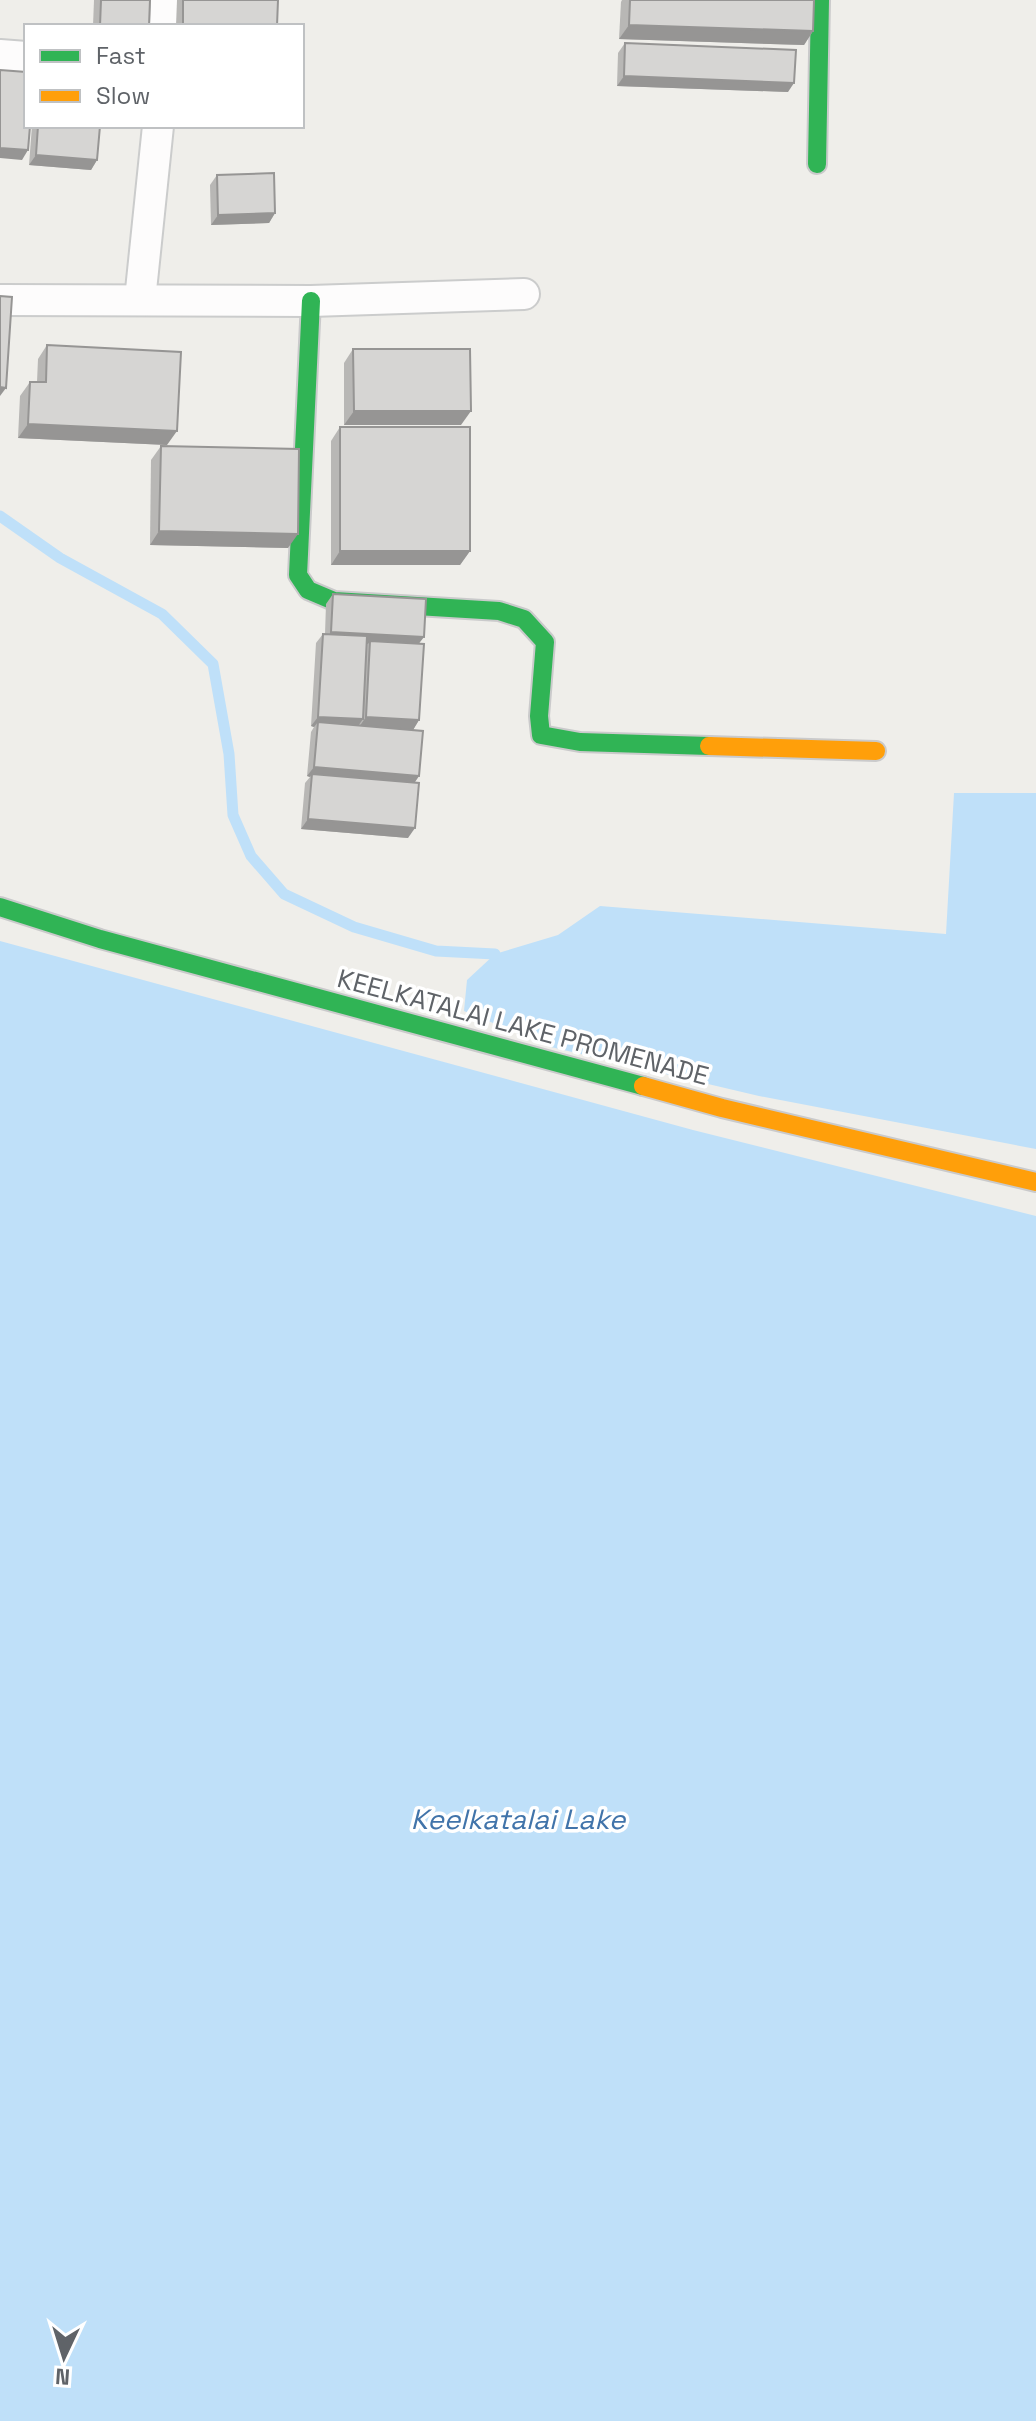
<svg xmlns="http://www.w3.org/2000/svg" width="1036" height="2421" font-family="'Space Grotesk',sans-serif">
	<rect width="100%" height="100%" fill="#efeeea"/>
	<g fill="#bfe0f9">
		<polygon points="954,793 1036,793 1036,1149 759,1096 551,1047 464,1011 467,980 495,954 558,935 600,906 946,934"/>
		<polygon points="0,941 693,1130 1036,1216 1036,2421 0,2421"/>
	</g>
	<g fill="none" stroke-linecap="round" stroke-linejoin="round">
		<polyline stroke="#bfe0f9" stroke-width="11" points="0,516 60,558 162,614 213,664 229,754 233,815 251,856 284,894 354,927 436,951 495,954"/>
		<defs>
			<g id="street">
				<polyline points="165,26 166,0"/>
				<polyline points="0,55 26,57"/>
				<polyline points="0,300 311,301 524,294"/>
				<polyline points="140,300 158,126"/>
			</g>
			<g id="fast">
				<polyline points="817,164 820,0"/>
				<polyline points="311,301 298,575 308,590 334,601 499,611 524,619 545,642 539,716 541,735 580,742 709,746"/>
				<polyline points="0,907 100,939 643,1086"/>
			</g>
			<g id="slow">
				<polyline points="709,746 876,751"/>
				<polyline points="643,1086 722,1108 1036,1182"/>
			</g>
		</defs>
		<use href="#street" stroke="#cbcccc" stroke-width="34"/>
		<use href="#fast" stroke="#cacacb" stroke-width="22"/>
		<use href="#slow" stroke="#cacacb" stroke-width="22"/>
		<use href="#street" stroke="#fdfcfc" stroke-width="30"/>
		<use href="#fast" stroke="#30b455" stroke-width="18"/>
		<use href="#slow" stroke="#ff9f0a" stroke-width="18"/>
	</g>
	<g fill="#b8b7b5">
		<polygon points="94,0 150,0 149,26 93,26"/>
		<polygon points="177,0 278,0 277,26 176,26"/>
		<polygon points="622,0 814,0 813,31 804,45 619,39 621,2"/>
		<polygon points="625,43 788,92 617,86 618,53"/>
		<polygon points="32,126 100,126 97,160 91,170 29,165"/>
		<polygon points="217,175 275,213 269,223 211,225 210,185"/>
		<polygon points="47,345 167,445 18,438 20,396 30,382 37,382 38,359"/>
		<polygon points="353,349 461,425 344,425 344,363"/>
		<polygon points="340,427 470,551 460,565 331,565 331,441"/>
		<polygon points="161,446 288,548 150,545 151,460"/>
		<polygon points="333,594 418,644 419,720 413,730 419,776 415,782 408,838 301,829 305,783 310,777 307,776 311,732 314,727 311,726 316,643 323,634 325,634 326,604"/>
	</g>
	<g fill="#969594">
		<polygon points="629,25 813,31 804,45 619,39"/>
		<polygon points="624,76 794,83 788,92 617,86"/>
		<polygon points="0,148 28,150 22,160 0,158"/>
		<polygon points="36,155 97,160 91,170 29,165"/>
		<polygon points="275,213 269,223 211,225 218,215"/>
		<polygon points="0,387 6,388 0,396"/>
		<polygon points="354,411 471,411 461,425 344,425"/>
		<polygon points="28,424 177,431 167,445 18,438"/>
		<polygon points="159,531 298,534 288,548 150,545"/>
		<polygon points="340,551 470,551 460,565 331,565"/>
		<polygon points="331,632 424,637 417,646 370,641 368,644 324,642"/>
		<polygon points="318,717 363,719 356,729 318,722 314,727 311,726"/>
		<polygon points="366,717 419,720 413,730 359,727"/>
		<polygon points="314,767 419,776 412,786 312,774 310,777 307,776"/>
		<polygon points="308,819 415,828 408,838 301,829"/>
	</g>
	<g fill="#d6d5d3" stroke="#969594" stroke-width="2">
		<polygon points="101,0 150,0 149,26 100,26"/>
		<polygon points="183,0 278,0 277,26 183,26"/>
		<polygon points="630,0 814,0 813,31 629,25"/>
		<polygon points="625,43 796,50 794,83 624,76"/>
		<polygon points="0,70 26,72 26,126 30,126 28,150 0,148"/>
		<polygon points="38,126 100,126 97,160 36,155"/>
		<polygon points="274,173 275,213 218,215 217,175"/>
		<polygon points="0,296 12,297 6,388 0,387"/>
		<polygon points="47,345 181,352 177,431 28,424 30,382 46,382"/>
		<polygon points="353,349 470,349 471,411 354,411"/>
		<rect x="340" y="427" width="130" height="124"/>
		<polygon points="161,446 299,449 298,534 159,531"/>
		<polygon points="333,594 426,599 424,637 331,632"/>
		<polygon points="323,634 367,636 363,719 318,717"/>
		<polygon points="370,641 424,644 419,720 366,717"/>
		<polygon points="318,722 423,731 419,776 314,767"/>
		<polygon points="312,774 419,783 415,828 308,819"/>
	</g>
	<g text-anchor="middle" stroke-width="7" stroke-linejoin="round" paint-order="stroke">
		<g font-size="26" fill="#5f6368" stroke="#fff">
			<text transform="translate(523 1027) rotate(15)" y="9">KEELKATALAI LAKE PROMENADE</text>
		</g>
		<g font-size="28" font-style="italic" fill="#4174aa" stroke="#fff">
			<text x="518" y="1829">Keelkatalai Lake</text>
		</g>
	</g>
	<rect x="24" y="24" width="280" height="104" fill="#ffffff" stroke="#bfc1c3" stroke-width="2"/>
	<rect x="40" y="50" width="40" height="12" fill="#30b455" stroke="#bfc1c3" stroke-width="2"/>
	<text x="96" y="64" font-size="24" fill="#5f6368">Fast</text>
	<rect x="40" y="90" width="40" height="12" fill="#ff9f0a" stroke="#bfc1c3" stroke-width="2"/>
	<text x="96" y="104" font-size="24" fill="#5f6368">Slow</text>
	<g transform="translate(64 2357) rotate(184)" stroke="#ffffff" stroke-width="6" paint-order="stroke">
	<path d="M0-6L14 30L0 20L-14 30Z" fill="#5f6368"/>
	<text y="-12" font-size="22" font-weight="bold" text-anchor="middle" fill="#5f6368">N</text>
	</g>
</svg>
